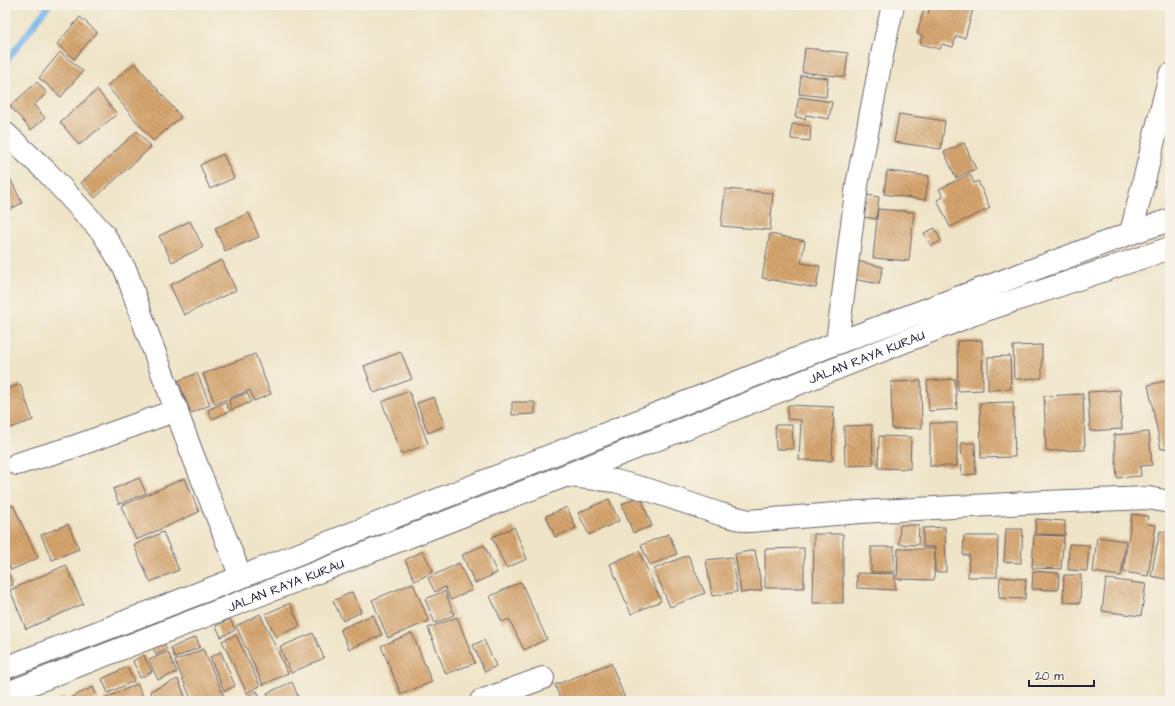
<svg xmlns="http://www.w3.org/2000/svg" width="1175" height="706" font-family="'Architects Daughter',sans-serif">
	<defs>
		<pattern id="building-back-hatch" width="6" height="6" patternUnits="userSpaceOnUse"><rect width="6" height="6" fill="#d6a56e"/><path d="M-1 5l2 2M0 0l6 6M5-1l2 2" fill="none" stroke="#ad865c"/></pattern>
	</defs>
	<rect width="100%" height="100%" fill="#f7f3e8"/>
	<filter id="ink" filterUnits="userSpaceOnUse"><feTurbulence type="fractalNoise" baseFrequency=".025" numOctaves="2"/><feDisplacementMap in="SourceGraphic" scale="8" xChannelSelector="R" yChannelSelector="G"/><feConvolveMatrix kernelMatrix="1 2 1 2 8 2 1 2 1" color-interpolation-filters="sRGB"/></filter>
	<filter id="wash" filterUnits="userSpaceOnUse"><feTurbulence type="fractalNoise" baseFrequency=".012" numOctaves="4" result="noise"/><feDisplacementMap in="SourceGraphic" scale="16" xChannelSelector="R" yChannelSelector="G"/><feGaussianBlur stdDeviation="0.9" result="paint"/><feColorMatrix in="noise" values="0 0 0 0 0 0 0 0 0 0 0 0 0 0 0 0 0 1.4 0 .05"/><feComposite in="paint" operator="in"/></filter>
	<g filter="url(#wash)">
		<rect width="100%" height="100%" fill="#efe4c7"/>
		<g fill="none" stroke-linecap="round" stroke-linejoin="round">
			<polyline stroke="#7ab8ed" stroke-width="6" points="5,63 49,5"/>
		</g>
		<g id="blocks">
			<g fill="url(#building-back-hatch)">
				<polygon points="930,5 959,5 973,9 965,38 956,36 953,47 942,44 940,49 920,44 922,36 917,34 923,12 928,14"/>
				<polygon points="80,17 97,32 74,59 57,44"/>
				<polygon points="805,48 848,53 845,77 802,72"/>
				<polygon points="60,52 83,71 61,97 39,78"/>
				<polygon points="135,63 181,117 153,141 107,86"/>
				<polygon points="801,75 828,78 826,97 799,94"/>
				<polygon points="37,82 47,93 34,105 45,118 31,130 10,106"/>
				<polygon points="97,90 117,114 79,145 60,122"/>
				<polygon points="799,97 832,102 829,119 806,115 805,119 795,117"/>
				<polygon points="899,114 945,121 941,149 894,142"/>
				<polygon points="792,124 811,126 810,141 791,139"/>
				<polygon points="137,131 151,147 95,198 81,183"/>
				<polygon points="964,143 976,169 956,178 944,152"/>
				<polygon points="223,154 234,178 210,189 200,165"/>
				<polygon points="887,171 929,176 925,200 884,194"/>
				<polygon points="7,172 22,203 5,212 5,173"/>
				<polygon points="970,174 974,183 978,181 990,208 950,227 937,200 943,197 939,189"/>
				<polygon points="725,189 773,193 770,230 721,226"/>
				<polygon points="867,195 879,197 876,219 864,217"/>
				<polygon points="878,209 914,212 909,261 873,258"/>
				<polygon points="249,213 259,237 225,251 215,228"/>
				<polygon points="190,221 203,247 172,262 159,236"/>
				<polygon points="935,228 941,241 931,246 924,233"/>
				<polygon points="770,234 805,241 801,263 820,266 816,288 762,278"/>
				<polygon points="222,260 236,290 184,315 170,285"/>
				<polygon points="857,261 883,267 879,284 853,279"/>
				<polygon points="982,340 983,390 958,391 957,341"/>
				<polygon points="1042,345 1042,378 1014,379 1013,346"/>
				<polygon points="401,352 412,379 374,393 364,366"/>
				<polygon points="255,354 271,394 254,401 250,390 215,404 203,374"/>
				<polygon points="1010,356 1011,389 988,390 988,357"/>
				<polygon points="197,373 210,405 191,413 178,381"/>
				<polygon points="955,379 957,409 929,411 927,381"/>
				<polygon points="1170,380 1170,448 1161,449 1148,385"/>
				<polygon points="921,381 922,428 892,429 891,382"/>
				<polygon points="20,384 33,420 5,430 5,390"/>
				<polygon points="1120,390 1122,429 1090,431 1088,392"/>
				<polygon points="409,391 428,444 401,454 382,402"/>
				<polygon points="247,393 251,402 232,410 229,400"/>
				<polygon points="1083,394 1085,450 1046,451 1044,396"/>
				<polygon points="434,397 445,426 428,433 417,403"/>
				<polygon points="225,402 230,411 212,419 208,410"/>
				<polygon points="512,402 535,402 535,414 512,415"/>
				<polygon points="1013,402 1015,457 981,458 980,403"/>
				<polygon points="788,405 834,407 832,461 799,460 801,420 787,419"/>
				<rect x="930" y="423" width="27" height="43"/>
				<polygon points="775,425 792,425 793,449 776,449"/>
				<polygon points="872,425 873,465 845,466 844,426"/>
				<polygon points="1149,432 1152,465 1140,466 1141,476 1117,478 1114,435"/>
				<polygon points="879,436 911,437 910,469 878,468"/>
				<polygon points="961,443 975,443 976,474 962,475"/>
				<polygon points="139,478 146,493 119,504 113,489"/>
				<polygon points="185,478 199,512 136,540 121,506"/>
				<polygon points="640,496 652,526 633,533 622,504"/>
				<polygon points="609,499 619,521 589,535 578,513"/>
				<polygon points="13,505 38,558 11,570 5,558 5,509"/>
				<polygon points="567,507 576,528 555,537 546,516"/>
				<polygon points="1132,514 1148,516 1147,524 1156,525 1148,576 1123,572"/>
				<polygon points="1036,519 1065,521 1065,535 1035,534"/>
				<polygon points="68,524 79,549 52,560 41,535"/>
				<polygon points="900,525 919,525 918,545 899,544"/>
				<polygon points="514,527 527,559 506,568 492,537"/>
				<polygon points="945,527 946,572 935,572 935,547 923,547 923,528"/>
				<polygon points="1006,529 1023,529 1021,563 1004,562"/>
				<polygon points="1160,531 1170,533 1170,580 1151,576"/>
				<polygon points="163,532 179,570 150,582 134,545"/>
				<polygon points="669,534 677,554 650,565 641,545"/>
				<polygon points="814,534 843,534 843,603 813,603"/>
				<polygon points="1034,535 1064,536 1061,569 1032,568"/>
				<polygon points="964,536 998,536 997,577 968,577 969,555 963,555"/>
				<polygon points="1097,537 1126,541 1121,576 1093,572"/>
				<polygon points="1069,544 1089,545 1087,571 1068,570"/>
				<polygon points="484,545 497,573 475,583 462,555"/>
				<rect x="871" y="547" width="23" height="25"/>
				<polygon points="804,548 804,588 765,588 765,549"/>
				<polygon points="898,549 935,549 934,580 897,579"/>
				<polygon points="755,550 762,590 741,593 735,554"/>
				<polygon points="423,551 433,572 415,581 405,560"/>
				<polygon points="639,551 661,601 631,614 610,564"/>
				<polygon points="688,555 705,593 670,607 654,569"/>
				<polygon points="732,557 737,592 712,596 706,560"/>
				<polygon points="459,563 472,590 451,600 445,587 435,592 428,578"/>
				<polygon points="5,565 13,585 5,588"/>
				<polygon points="66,565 83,604 26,629 10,590"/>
				<polygon points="1033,571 1059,573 1058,590 1032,589"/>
				<polygon points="857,573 895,574 895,590 857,588"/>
				<polygon points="1064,575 1081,575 1080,603 1063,602"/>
				<polygon points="1000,577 1026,579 1025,599 999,598"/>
				<polygon points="1106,579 1146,584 1141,616 1102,611"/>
				<polygon points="521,582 547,639 524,650 509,619 502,622 490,596"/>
				<polygon points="413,583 429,621 388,638 372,600"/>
				<polygon points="445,591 454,615 435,623 425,599"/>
				<polygon points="352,592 361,612 343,621 333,601"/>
				<polygon points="290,603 300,626 276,637 265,614"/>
				<polygon points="260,614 288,673 263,685 236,626"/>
				<polygon points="373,615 382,635 349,649 340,629"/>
				<polygon points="457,617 475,663 446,674 428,628"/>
				<polygon points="230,619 235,630 221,637 216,626"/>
				<polygon points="313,633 324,658 291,673 280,647"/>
				<polygon points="412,633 432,682 401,694 381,646"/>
				<polygon points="236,635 260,686 247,693 222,641"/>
				<polygon points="196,637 200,647 175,658 171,648"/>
				<polygon points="162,640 167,650 156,655 152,645"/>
				<polygon points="484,640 496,666 485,672 473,645"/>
				<polygon points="203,649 226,701 192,701 175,661"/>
				<polygon points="168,652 177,672 158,680 149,660"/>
				<polygon points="221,652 235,686 224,691 210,657"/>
				<polygon points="144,655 152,672 140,678 133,661"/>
				<polygon points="611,663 626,701 561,701 555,685"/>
				<polygon points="127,667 134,681 108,693 102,679"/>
				<polygon points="178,679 187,701 154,701 150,691"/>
				<polygon points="292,682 300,701 270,701 267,693"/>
				<polygon points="137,684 145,701 105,701 104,699"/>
				<polygon points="93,687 98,698 92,701 71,701 70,698"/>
				<polygon points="257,691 262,701 236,701"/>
				<polygon points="64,697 66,701 56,701"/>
			</g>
		</g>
	</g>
	<g filter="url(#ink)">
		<use href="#blocks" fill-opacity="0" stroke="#6a666c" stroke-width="1"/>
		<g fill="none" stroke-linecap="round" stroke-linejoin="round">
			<defs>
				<g id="minor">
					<polyline points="5,133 46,171 103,233 126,271 147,332 192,453 241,577"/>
					<polyline points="1131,233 1170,75"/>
					<polyline points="837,343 857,185 883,50 893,5"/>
					<polyline points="17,464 73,447 177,410"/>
					<polyline points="570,476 615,481 649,490 720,514 749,521 860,512 1045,502 1148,498 1170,502"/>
					<polyline points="5,668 241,577 837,343 1131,233 1170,220"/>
					<path id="s1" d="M 5,694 L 567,475 L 974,314 L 1170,248"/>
					<polyline points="481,701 543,678"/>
				</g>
			</defs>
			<use href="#minor" stroke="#6a666c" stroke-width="24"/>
			<use href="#minor" stroke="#fff" stroke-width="22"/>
		</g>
	</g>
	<g text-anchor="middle" stroke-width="3" stroke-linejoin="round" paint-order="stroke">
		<g font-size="13" fill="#22223b" stroke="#f7f3e8">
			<text dy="5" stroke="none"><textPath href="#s1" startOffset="925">JALAN RAYA KURAU</textPath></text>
			<text dy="5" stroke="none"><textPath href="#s1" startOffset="301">JALAN RAYA KURAU</textPath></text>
		</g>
	</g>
	<rect width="1175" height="706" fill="none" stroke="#f7f3e8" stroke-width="20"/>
	<path d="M1029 680v6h65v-6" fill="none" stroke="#22223b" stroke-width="2"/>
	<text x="1035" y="680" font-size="12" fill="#22223b" stroke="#f7f3e8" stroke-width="3" paint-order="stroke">20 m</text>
</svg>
